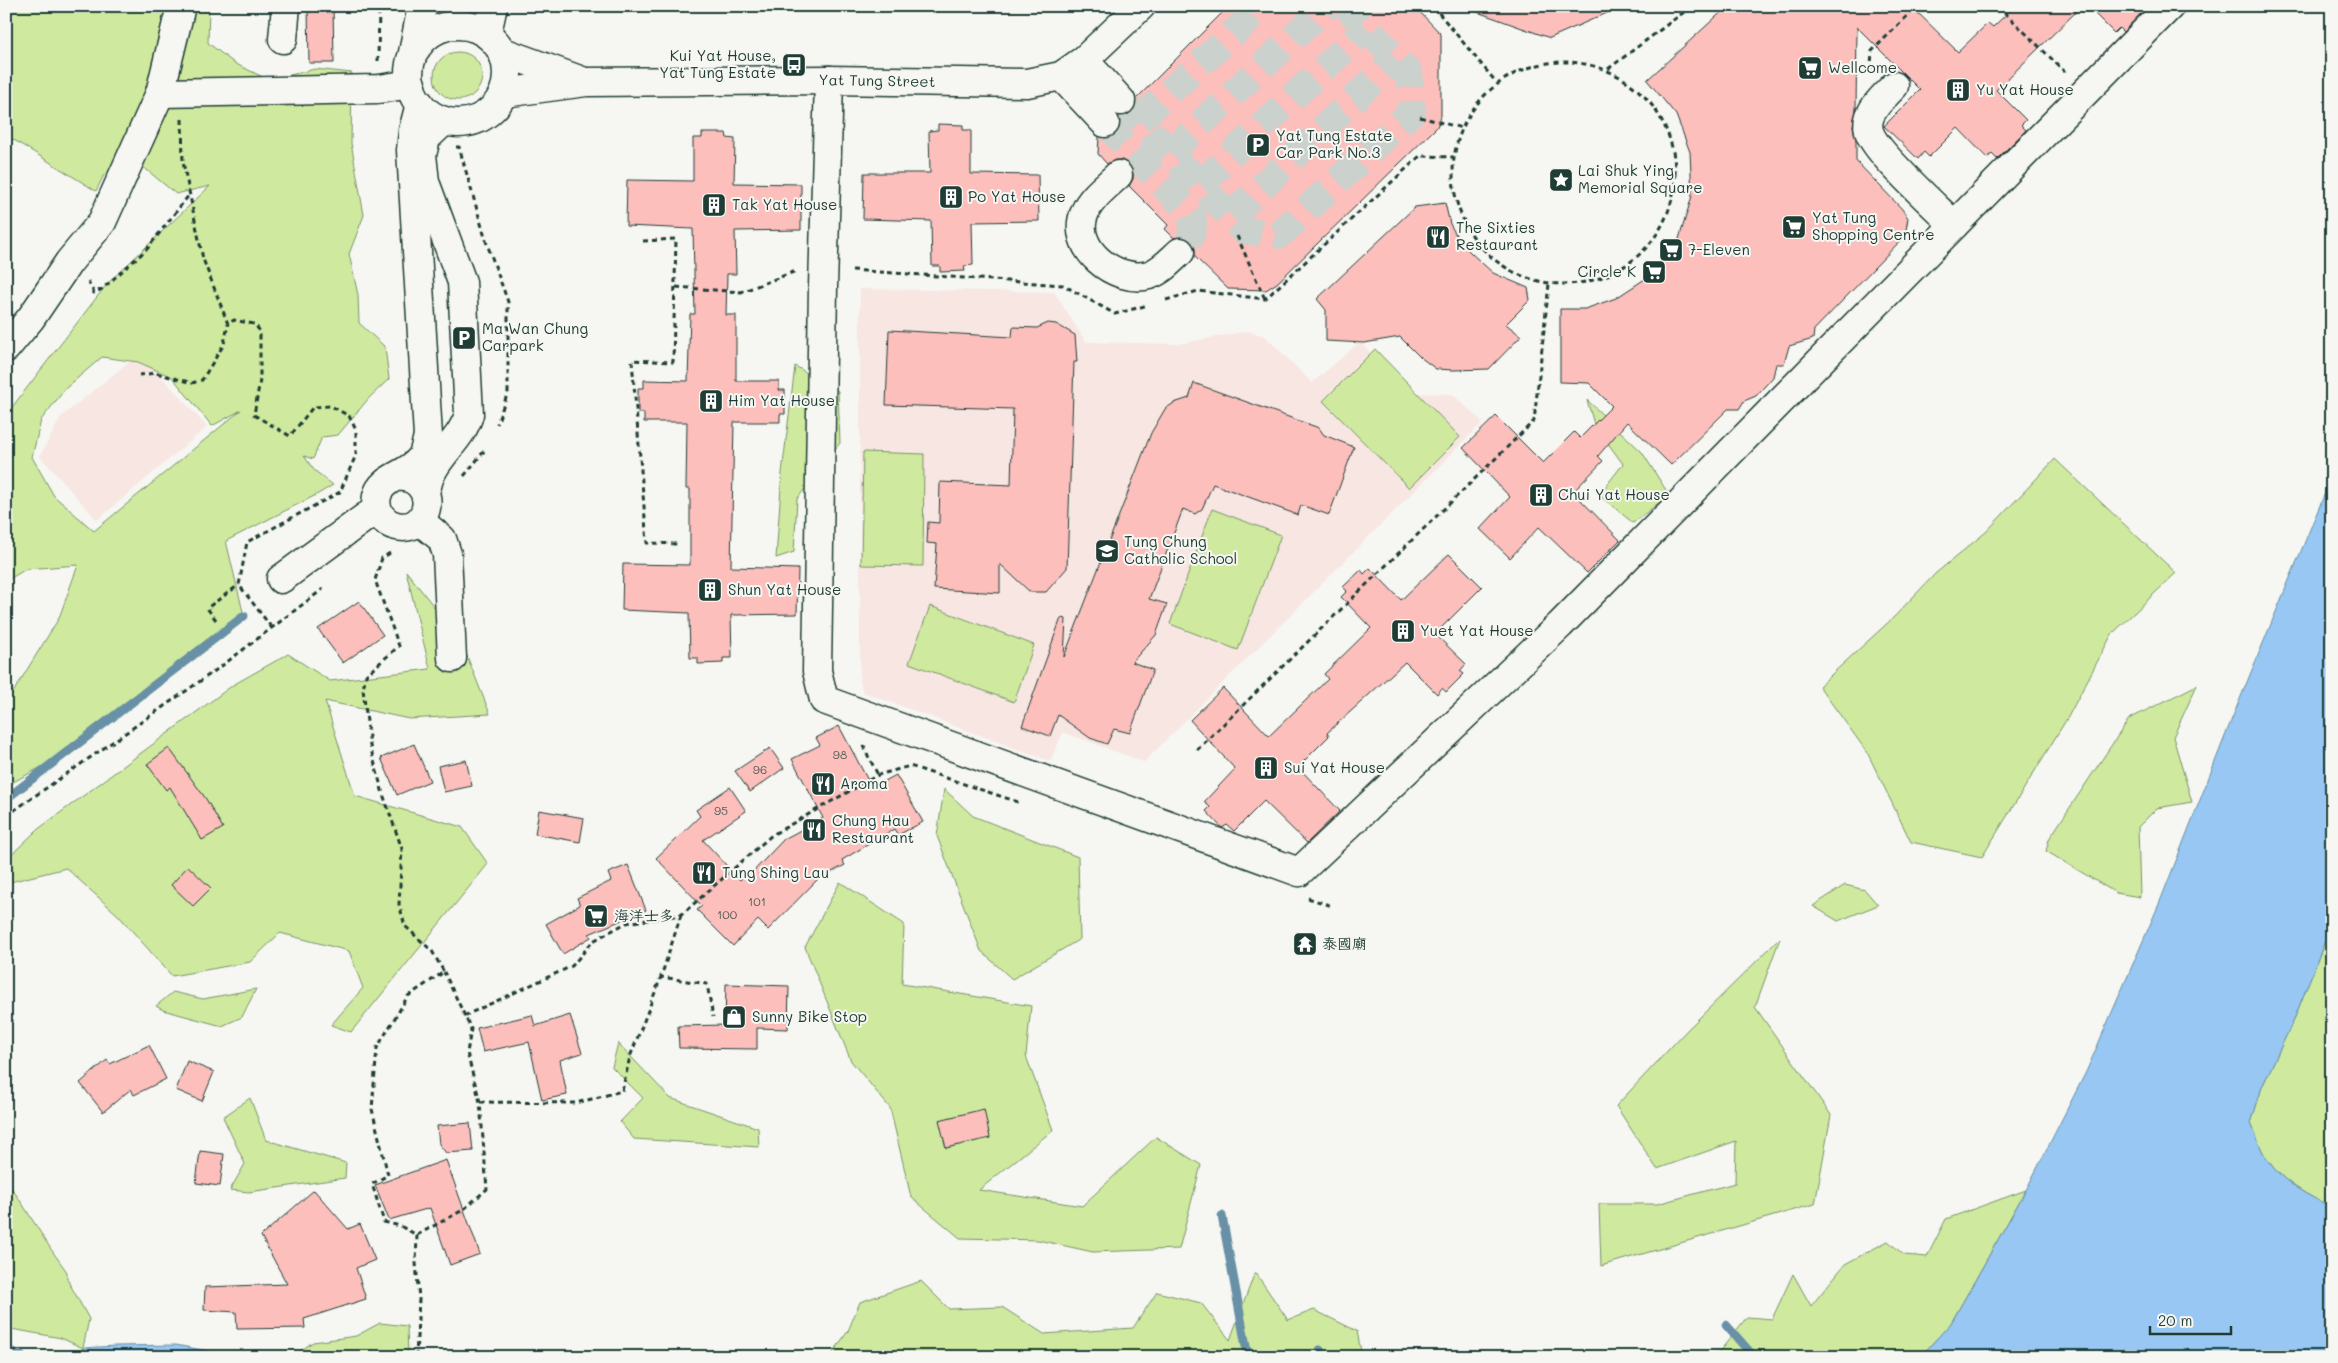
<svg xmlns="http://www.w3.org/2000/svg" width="2338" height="1363" font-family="Mali,'LXGW WenKai TC',sans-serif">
	<rect width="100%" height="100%" fill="#f6f6f2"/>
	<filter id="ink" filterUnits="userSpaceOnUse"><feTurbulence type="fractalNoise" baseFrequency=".02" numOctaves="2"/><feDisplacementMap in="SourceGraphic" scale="10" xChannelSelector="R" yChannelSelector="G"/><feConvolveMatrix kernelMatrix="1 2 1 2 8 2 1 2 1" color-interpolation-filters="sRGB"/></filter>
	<g filter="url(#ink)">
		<g fill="#f8e6e2">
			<polygon points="860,289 1054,292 1086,342 1179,344 1248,331 1266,337 1312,383 1360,342 1411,393 1452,394 1483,422 1144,762 1063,732 1050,761 863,692 860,681"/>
			<polygon points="140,353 207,427 97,520 40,456 61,417"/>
		</g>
		<g fill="#cfe99f" stroke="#77936a" fill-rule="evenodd">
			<path d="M 6,6 L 209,6 L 208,43 L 234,63 L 269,80 L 315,69 L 352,73 L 351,143 L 364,215 L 349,254 L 358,295 L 359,323 L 385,347 L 389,379 L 369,398 L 338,435 L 322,437 L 313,459 L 304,456 L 314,470 L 333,485 L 318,494 L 226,541 L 244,616 L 65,754 L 6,786 L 6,693 L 12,694 L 59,618 L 78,565 L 26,569 L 6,581 L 6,415 L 107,284 L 210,186 L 176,194 L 142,166 L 104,175 L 96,191 L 6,135 ZM 102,357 L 138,362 L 172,377 L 212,426 L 241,410 L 94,531 L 54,496 L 32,457 L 41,420 L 66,388 Z"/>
			<circle cx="458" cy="76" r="24"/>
			<polygon points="1375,349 1460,437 1409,488 1323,401"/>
			<polygon points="795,366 838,391 840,443 797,499 794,552 776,558 782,473"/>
			<polygon points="1587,400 1642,452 1669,495 1633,523 1599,495 1623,464 1594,424"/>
			<polygon points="863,452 924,454 923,566 861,565"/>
			<polygon points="2055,459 2176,573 2112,634 2068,717 1982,857 1911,842 1867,752 1819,686 1893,618 1936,573 1986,532"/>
			<polygon points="1212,509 1281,535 1238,650 1170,624"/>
			<polygon points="406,571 461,641 490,714 409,719 325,701 355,796 462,827 488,864 351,1032 331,1025 363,988 349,951 280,933 250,962 172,976 118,915 66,868 6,883 9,857 37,830 233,685 288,654 330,681 430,669"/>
			<polygon points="930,606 1034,645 1014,702 909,663"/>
			<polygon points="2197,685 2173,737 2192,802 2157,808 2138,827 2140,897 2116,893 2046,851 2049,839 2129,719"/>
			<polygon points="944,789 973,816 1078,857 1080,939 1012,979 981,951 937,836"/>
			<polygon points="840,882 904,924 902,984 1031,1006 1026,1056 1053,1130 979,1190 1082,1206 1156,1137 1201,1165 1179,1249 1093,1252 1038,1240 960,1238 911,1197 890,1108 851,1061 805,947"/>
			<polygon points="1845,885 1865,890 1878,905 1838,921 1813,906"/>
			<path d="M 2332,923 L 2332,1207 C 2308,1196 2284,1183 2269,1162 C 2261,1152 2256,1136 2251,1123 L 2262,1087 L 2295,1017 Z"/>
			<polygon points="1780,938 1755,1007 1831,1115 1815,1204 1601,1266 1599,1204 1657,1204 1735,1183 1736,1141 1657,1169 1616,1106 1686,1031"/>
			<polygon points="256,989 242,1017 222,1026 163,1010 156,1006 173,992 203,999"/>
			<polygon points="618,1043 670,1098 758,1128 759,1147 634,1139 620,1122 643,1098 612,1067"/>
			<polygon points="250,1098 266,1140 346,1163 345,1178 249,1192 230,1190 245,1164 223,1117"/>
			<path d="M 6,1180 C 28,1210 45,1243 67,1272 L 67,1279 L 89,1319 L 83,1348 L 61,1338 L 6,1328 Z"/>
			<polygon points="2026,1190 1951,1323 1920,1357 1715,1357 1747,1317 1772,1319 1793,1274 1811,1306 1845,1264 1888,1241 1904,1255 1927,1257 1946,1219"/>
			<polygon points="1255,1272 1288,1320 1314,1310 1357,1331 1362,1357 830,1357 848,1331 860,1302 921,1281 949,1309 1002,1307 1044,1334 1133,1328 1157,1292 1201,1303 1230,1340"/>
			<polygon points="380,1323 407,1326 408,1357 306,1357 300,1351 313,1342 356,1336"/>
		</g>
		<g fill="#97c7f2" stroke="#6790a6">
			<path d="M 2332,476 L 2332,923 L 2295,1017 L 2262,1087 L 2251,1123 C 2256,1135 2261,1152 2269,1162 C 2284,1183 2308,1196 2332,1207 L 2332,1357 L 1920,1357 L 1951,1323 L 2026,1190 L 2086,1072 L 2159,904 L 2233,716 Z"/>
			<polygon points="176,1345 239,1357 77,1357 83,1348 115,1346"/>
		</g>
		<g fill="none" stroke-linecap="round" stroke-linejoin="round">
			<g stroke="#6790a6" stroke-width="9">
				<polyline points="6,799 244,616"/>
				<polyline points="1222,1216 1248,1357"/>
				<polyline points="1726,1325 1754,1357"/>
				<polyline points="6,1349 24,1357"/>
				<polyline points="1320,1350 1321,1357"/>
			</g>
		</g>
		<g fill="#fcbfbc" stroke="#1f3d34">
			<polygon points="308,6 333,6 334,63 309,63"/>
			<polygon points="1229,6 1414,6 1441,34 1441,116 1437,127 1277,283 1266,290 1228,289 1195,257 1195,249 1191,241 1184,237 1174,238 1165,229 1168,225 1129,186 1133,179 1133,172 1129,164 1122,160 1115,160 1107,164 1098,154 1099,137 1108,138 1116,134 1120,127 1119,116 1125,116 1132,112 1136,106 1136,99"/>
			<polygon points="1470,6 1623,6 1550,38 1469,9"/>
			<polygon points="1728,6 1911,6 1958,52 1988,23 1993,27 2015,6 2082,6 1996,90 2026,120 2021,125 2026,130 1997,159 1992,154 1987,158 1958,128 1929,157 1924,152 1918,159 1884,126 1920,90 1857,27 1856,109 1853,126 1856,140 1856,161 1902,209 1908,218 1905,236 1814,330 1813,339 1789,346 1784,364 1776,364 1773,377 1756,396 1744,401 1739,409 1728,409 1671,465 1627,422 1598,456 1603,461 1573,492 1620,540 1587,573 1539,527 1510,558 1480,529 1510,497 1463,448 1496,416 1543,463 1574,432 1580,438 1612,406 1589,383 1560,382 1560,309 1585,309 1616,298 1651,275 1679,239 1692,196 1690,152 1676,115 1647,80"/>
			<polygon points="2087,6 2148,6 2123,32 2119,28 2114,33"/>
			<polygon points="938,124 963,125 963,130 971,130 971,174 1038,175 1039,221 972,222 973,265 964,266 965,271 940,272 940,266 932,266 931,221 863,219 864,173 930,173 929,131 938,130"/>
			<polygon points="702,133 726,133 727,138 735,139 734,183 801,184 801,230 735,231 736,274 727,274 726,315 736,315 736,381 779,381 779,390 785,390 785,414 780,414 780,422 734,422 731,567 798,569 797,614 731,615 732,658 723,658 723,663 698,664 698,658 690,658 689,613 622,610 623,564 690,565 690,489 686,489 687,422 644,422 644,413 638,413 638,388 644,388 644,380 688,381 690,314 695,314 693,229 626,226 627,180 693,181 693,138 702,138"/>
			<polygon points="1445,203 1450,224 1460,242 1472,254 1493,273 1528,288 1530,300 1506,324 1521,336 1489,369 1453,370 1436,369 1420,357 1400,337 1364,343 1326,341 1326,310 1317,299 1415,207"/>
			<polygon points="1048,323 1056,324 1075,335 1077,362 1074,362 1067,568 1046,592 1030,592 1000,564 1000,593 934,589 937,544 927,543 928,522 939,523 940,482 1011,485 1013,409 886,405 889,330 1012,337 1013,327 1037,328"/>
			<polygon points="1194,383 1319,428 1324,435 1354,447 1329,515 1301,505 1298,515 1213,484 1202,509 1195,514 1183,509 1149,599 1167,604 1156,635 1132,662 1153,670 1130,733 1114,729 1107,744 1090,738 1058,715 1050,736 1022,726 1061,618 1066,619 1064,657 1151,433 1165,409 1174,403 1189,398"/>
			<polygon points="1449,554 1482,587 1435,634 1466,664 1460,671 1464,674 1446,692 1442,688 1437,694 1405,662 1327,733 1329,736 1298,767 1340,811 1307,843 1264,801 1234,831 1227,825 1222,828 1206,811 1210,807 1204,802 1235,769 1190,720 1223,688 1269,736 1328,679 1324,674 1371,628 1341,597 1347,591 1343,587 1361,570 1364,574 1370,568 1401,600"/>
			<polygon points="359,601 383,635 343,663 318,629"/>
			<polygon points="839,726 872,788 896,775 923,822 898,835 894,829 842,860 845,865 817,880 768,930 758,920 733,946 697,910 702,906 656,858 700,816 696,810 730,787 746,811 703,840 740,880 746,874 749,876 784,839 823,818 792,759 820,745 816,738"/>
			<polygon points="414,744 430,781 397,795 381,758"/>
			<polygon points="169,748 206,799 223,828 202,840 170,787 166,790 147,764"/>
			<polygon points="770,748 784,768 750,792 735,771"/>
			<polygon points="466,760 472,786 444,792 438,766"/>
			<polygon points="539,810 584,818 580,842 535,834"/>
			<polygon points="628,865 646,910 589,934 591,937 563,954 546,924 580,905 577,898 611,881 608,873"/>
			<polygon points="188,866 211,888 193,906 171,885"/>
			<polygon points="726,984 789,986 788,1029 757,1028 757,1049 679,1048 678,1026 725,1025"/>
			<polygon points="532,1015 535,1026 570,1015 582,1053 560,1060 567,1095 542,1100 529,1042 483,1052 477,1028"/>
			<polygon points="149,1045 166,1079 134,1095 131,1089 103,1112 80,1083 107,1060 110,1064"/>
			<polygon points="187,1061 214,1072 202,1101 176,1090"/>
			<polygon points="984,1109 990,1138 946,1148 939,1120"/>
			<polygon points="470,1123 473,1151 446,1153 439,1144 437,1126"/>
			<polygon points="200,1151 224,1154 220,1186 196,1183"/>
			<polygon points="446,1160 480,1254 450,1265 430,1208 389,1220 375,1185"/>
			<polygon points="314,1190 348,1229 360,1224 375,1260 356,1268 366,1299 304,1319 305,1328 237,1329 236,1312 204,1310 205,1287 287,1284 261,1236"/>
		</g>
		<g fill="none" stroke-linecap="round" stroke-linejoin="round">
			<g stroke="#cbd1cc" stroke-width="28" stroke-dasharray="28 14" stroke-linecap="butt">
				<polyline points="1121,101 1243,230 1279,235 1412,112 1409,73 1346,6"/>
				<polyline points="1139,120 1263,6"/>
				<path d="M 1105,123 L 1192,215 C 1196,231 1189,240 1180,252"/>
				<polyline points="1170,152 1327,6"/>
				<polyline points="1200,184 1367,28"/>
				<polyline points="1231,216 1396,59"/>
			</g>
			<defs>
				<g id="minor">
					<circle cx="458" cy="74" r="49"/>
					<polyline points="487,33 493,6"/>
					<polyline points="283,39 286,6"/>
					<polyline points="503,52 582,81"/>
					<polyline points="413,53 422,6"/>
					<polyline points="1084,60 1121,101"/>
					<polyline points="1061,76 1105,123"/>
					<polyline points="829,80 823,287 817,671 824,700 1299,872 1560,625 2170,6"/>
					<path d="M 1894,86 C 1883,98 1864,113 1869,131 C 1874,151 1936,207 1954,225"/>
					<polyline points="160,93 379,89 411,84"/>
					<polyline points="504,93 586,82 829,80 1027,83 1061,76 1084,60 1141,6"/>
					<path d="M 1118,175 C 1107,186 1091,197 1085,212 C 1069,247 1115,284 1149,275 C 1162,271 1171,260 1180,252"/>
					<polyline points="6,348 31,318 69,262 102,222 160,93 181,6"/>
					<path d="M 397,477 C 415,474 430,491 426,508 C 419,540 370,528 377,496 C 381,477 409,475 421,458 C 425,452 426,443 428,436 L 411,150 L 413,131 L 420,104"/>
					<path d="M 427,486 C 433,457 462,441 469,414 L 462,282 L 425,182 L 422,155 L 426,138 L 444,121"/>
					<polyline points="420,521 442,539 447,554 452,658"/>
					<polyline points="281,579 367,516 377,511"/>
				</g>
			</defs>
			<use href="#minor" stroke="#1f3d34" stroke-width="31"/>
			<g stroke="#1f3d34" stroke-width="3" stroke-dasharray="5 4" stroke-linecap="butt">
				<polyline points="1433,6 1496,82"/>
				<polyline points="1998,6 2065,72"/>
				<polyline points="378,61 379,6"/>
				<circle cx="1564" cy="173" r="111"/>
				<polyline points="1875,68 1871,65 1872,51 1917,6"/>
				<polyline points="1608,69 1692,6"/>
				<polyline points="1420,117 1462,128"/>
				<polyline points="182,119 183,162 203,259 228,324 234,320 254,324 260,331 260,380 254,415 290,436 313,407 331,406 349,416 356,430 356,455 340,492 247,542 239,585 272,628"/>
				<polyline points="456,147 459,147 486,241 508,302 508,392 497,424"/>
				<polyline points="1237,236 1265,299"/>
				<polyline points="643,241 676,239 673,362 632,360 647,543 680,544"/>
				<polyline points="852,270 1063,285 1115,314 1148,305"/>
				<polyline points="88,281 94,293 102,289 147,249 189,195"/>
				<polyline points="676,287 741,292 796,271"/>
				<polyline points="1166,300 1198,291 1265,299 1420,156 1454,157"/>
				<polyline points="139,375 156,373 192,383 202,380 224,344 228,324"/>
				<polyline points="464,476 485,450"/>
				<polyline points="390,553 382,558 375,580 399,646 366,675 363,689 370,746 383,794 402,849 399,904 405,926 432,951 444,972 408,996 377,1048 372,1109 388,1175 372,1184 384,1222 400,1226 417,1235"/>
				<polyline points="216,620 207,608 239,585"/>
				<polyline points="865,745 864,748 878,775"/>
				<polyline points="1197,750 1534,421 1549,284"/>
				<polyline points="6,816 219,668 323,589"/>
				<polyline points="1308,898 1332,906"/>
				<polyline points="681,915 661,977 707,984 713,1017"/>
				<polyline points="464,1016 572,966 593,941 626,923 681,915 772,835 878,775 910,766 1018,802"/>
				<polyline points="480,1102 576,1103 622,1091 630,1057 661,977"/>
				<polyline points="417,1235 463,1210 487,1189 480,1102 467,1053 471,1029 444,972"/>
				<polyline points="416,1357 419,1299 416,1263 417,1235"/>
			</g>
			<use href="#minor" stroke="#f6f6f2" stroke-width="28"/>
		</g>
	</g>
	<defs>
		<symbol id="bus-square" viewBox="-11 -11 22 22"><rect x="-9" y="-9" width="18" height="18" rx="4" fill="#1f3d34" stroke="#f6f6f2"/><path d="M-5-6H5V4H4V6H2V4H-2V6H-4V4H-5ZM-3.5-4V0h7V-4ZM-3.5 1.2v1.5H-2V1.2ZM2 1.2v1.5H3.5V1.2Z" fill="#fff"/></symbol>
		<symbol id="supermarket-square" viewBox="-11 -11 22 22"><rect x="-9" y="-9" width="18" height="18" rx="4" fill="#1f3d34" stroke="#f6f6f2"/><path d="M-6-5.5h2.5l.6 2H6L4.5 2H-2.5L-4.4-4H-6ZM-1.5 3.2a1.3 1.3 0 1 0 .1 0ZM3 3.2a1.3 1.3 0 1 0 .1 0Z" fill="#fff"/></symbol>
		<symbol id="building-square" viewBox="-11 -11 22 22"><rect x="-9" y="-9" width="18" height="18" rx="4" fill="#1f3d34" stroke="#f6f6f2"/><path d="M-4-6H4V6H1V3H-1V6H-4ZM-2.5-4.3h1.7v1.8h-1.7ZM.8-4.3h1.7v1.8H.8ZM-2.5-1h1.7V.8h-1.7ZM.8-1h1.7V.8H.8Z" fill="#fff"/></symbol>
		<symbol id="parking-square" viewBox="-11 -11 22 22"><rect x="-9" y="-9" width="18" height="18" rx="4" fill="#1f3d34" stroke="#f6f6f2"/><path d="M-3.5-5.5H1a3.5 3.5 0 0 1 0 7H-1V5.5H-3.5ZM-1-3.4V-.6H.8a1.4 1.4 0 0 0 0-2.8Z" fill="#fff"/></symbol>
		<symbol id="sight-square" viewBox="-11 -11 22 22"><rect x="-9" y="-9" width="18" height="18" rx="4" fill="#1f3d34" stroke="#f6f6f2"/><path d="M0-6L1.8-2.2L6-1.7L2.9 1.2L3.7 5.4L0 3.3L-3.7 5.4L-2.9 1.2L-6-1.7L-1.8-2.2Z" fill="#fff"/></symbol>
		<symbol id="restaurant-square" viewBox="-11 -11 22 22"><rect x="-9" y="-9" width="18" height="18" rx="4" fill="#1f3d34" stroke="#f6f6f2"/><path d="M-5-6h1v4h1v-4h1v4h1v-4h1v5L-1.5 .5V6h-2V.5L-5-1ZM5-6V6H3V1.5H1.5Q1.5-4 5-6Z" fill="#fff"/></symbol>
		<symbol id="school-square" viewBox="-11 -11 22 22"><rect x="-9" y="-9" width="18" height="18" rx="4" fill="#1f3d34" stroke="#f6f6f2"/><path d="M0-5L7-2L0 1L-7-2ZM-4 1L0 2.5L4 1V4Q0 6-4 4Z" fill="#fff"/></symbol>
		<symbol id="temple-square" viewBox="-11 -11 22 22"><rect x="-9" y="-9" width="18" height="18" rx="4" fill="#1f3d34" stroke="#f6f6f2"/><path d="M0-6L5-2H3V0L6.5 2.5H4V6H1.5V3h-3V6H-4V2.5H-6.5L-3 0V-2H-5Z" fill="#fff"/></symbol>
		<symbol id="shop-square" viewBox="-11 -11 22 22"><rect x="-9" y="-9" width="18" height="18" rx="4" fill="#1f3d34" stroke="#f6f6f2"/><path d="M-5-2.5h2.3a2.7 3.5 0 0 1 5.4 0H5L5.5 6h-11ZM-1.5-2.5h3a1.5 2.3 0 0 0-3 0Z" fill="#fff"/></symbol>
	</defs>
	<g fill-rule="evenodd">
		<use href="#bus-square" x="780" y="51" width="28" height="28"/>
		<use href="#supermarket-square" x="1796" y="54" width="28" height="28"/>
		<use href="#building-square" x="1944" y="76" width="28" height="28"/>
		<use href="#parking-square" x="1244" y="131" width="28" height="28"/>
		<use href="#sight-square" x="1547" y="166" width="28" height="28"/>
		<use href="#building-square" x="937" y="183" width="28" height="28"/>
		<use href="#building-square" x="700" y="191" width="28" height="28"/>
		<use href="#supermarket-square" x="1780" y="213" width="28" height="28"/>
		<use href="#restaurant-square" x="1424" y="223" width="28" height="28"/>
		<use href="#supermarket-square" x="1657" y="236" width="28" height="28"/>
		<use href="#supermarket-square" x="1640" y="258" width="28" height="28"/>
		<use href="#parking-square" x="450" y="324" width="28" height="28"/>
		<use href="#building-square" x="697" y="387" width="28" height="28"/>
		<use href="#building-square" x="1527" y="481" width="28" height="28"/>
		<use href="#school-square" x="1093" y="537" width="28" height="28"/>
		<use href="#building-square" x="696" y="576" width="28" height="28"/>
		<use href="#building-square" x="1389" y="617" width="28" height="28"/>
		<use href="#building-square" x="1252" y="754" width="28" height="28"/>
		<use href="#restaurant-square" x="809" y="770" width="28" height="28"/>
		<use href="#restaurant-square" x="800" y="816" width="28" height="28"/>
		<use href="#restaurant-square" x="690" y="859" width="28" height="28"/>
		<use href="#supermarket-square" x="582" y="902" width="28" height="28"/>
		<use href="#temple-square" x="1291" y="930" width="28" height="28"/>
		<use href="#shop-square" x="720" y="1003" width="28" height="28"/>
	</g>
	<g text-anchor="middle" stroke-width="4" stroke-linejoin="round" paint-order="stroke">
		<g font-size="12" fill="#565e56">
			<text x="840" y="759">98</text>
			<text x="760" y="774">96</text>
			<text x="721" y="815">95</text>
			<text x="757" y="906">101</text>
			<text x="727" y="919">100</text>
		</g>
		<g font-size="15" fill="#1f3d34" stroke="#f6f6f2" text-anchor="start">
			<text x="776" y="61" text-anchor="end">Kui Yat House,<tspan x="776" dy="17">Yat Tung Estate</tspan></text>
			<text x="1828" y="73">Wellcome</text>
			<text x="1976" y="95">Yu Yat House</text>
			<text x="1276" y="141">Yat Tung Estate<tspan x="1276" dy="17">Car Park No.3</tspan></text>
			<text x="1578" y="176">Lai Shuk Ying<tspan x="1578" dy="17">Memorial Square</tspan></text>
			<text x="968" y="202">Po Yat House</text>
			<text x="732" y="210">Tak Yat House</text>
			<text x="1812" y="223">Yat Tung<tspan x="1812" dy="17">Shopping Centre</tspan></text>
			<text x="1456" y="233">The Sixties<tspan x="1456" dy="17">Restaurant</tspan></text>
			<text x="1688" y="255">7-Eleven</text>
			<text x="1636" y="277" text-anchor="end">Circle K</text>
			<text x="482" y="334">Ma Wan Chung<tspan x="482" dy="17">Carpark</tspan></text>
			<text x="728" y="406">Him Yat House</text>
			<text x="1558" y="500">Chui Yat House</text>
			<text x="1124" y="547">Tung Chung<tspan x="1124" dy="17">Catholic School</tspan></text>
			<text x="728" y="595">Shun Yat House</text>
			<text x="1420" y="636">Yuet Yat House</text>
			<text x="1284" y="773">Sui Yat House</text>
			<text x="840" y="789">Aroma</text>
			<text x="832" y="826">Chung Hau<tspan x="832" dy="17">Restaurant</tspan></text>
			<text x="722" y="878">Tung Shing Lau</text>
			<text x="614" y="921">海洋士多</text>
			<text x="1322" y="949">泰國廟</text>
			<text x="752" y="1022">Sunny Bike Stop</text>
		</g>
		<g font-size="15" fill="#1f3d34" stroke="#f6f6f2">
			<text transform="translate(877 81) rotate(1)" y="5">Yat Tung Street</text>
		</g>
	</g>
	<rect width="2338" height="1363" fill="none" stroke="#f6f6f2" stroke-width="25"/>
	<rect x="12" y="12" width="2313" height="1338" fill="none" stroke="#1f3d34" stroke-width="2" filter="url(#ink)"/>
	<path d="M2150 1326v8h81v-8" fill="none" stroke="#1f3d34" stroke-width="2.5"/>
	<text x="2158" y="1326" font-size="15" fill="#1f3d34" stroke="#f6f6f2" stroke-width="4" paint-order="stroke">20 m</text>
</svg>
